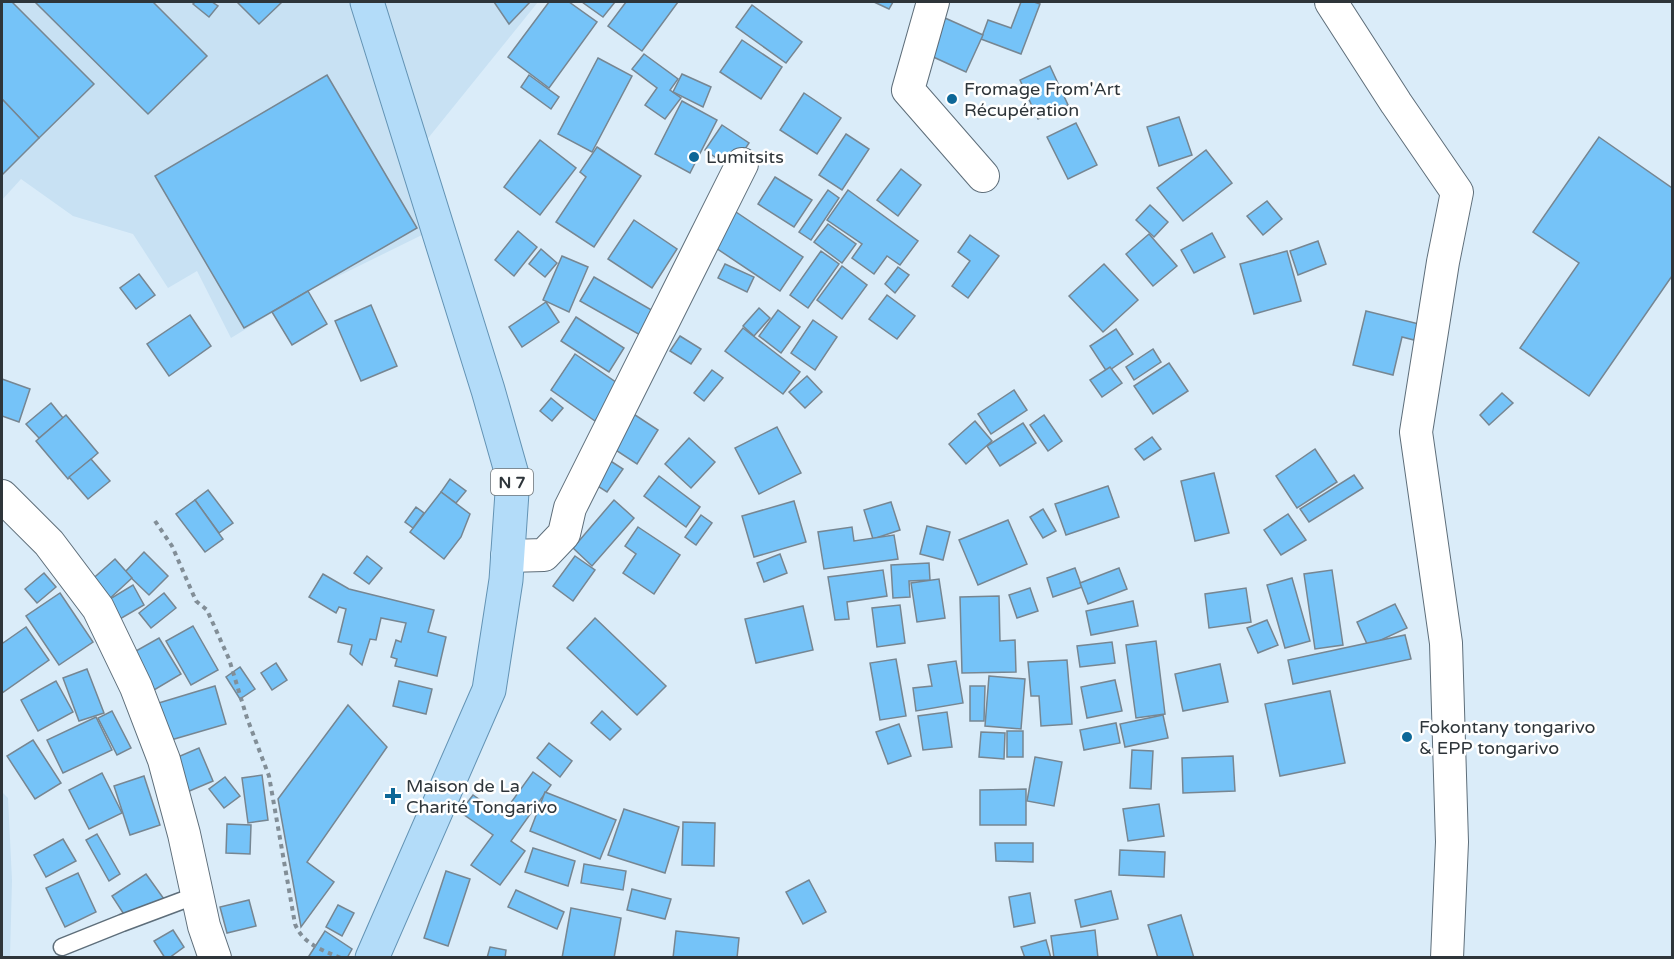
<svg xmlns="http://www.w3.org/2000/svg" width="1674" height="959" font-family="'Varela Round',sans-serif">
	<rect width="100%" height="100%" fill="#daecf9"/>
	<g fill="#c8e1f3">
		<polygon points="2,2 538,2 404,168 426,233 308,291 231,338 197,271 168,288 133,234 73,216 21,179 2,200"/>
		<polygon points="2,792 8,798 12,880 10,957 2,957"/>
	</g>
	<g fill="#75c3f8" stroke="#768692" stroke-width="1.5">
		<polygon points="2,2 12,2 94,84 39,138 2,99"/>
		<polygon points="35,2 153,2 207,56 148,114"/>
		<polygon points="195,2 212,2 218,6 209,17 193,4"/>
		<polygon points="237,2 282,2 259,24"/>
		<polygon points="494,2 530,2 509,24"/>
		<polygon points="549,2 569,2 597,22 549,88 508,57"/>
		<polygon points="582,2 615,2 603,17"/>
		<polygon points="626,2 678,2 642,51 608,26"/>
		<polygon points="874,2 893,2 889,9"/>
		<polygon points="1021,2 1034,2 1040,4 1021,54 981,39 988,20 1011,28"/>
		<polygon points="752,5 802,42 786,63 736,27"/>
		<polygon points="945,18 983,35 966,72 929,55"/>
		<polygon points="742,40 782,67 761,99 720,72"/>
		<polygon points="644,54 678,79 670,90 681,98 665,119 645,105 657,88 632,69"/>
		<polygon points="598,58 632,76 592,152 558,134"/>
		<polygon points="1050,66 1068,105 1038,119 1020,80"/>
		<polygon points="682,74 711,87 703,107 673,92"/>
		<polygon points="327,75 417,228 244,328 155,176"/>
		<polygon points="529,75 559,97 551,109 521,87"/>
		<polygon points="804,93 841,118 817,154 780,130"/>
		<polygon points="2,99 39,138 2,175"/>
		<polygon points="682,101 717,120 690,173 655,154"/>
		<polygon points="1179,117 1192,155 1159,166 1147,127"/>
		<polygon points="1076,123 1097,165 1068,179 1047,137"/>
		<polygon points="722,125 749,143 732,169 705,150"/>
		<polygon points="846,134 869,149 842,190 819,175"/>
		<polygon points="1599,137 1672,188 1672,276 1589,396 1520,348 1579,263 1533,232"/>
		<polygon points="540,140 576,168 540,215 504,187"/>
		<polygon points="597,147 641,176 594,247 556,222 586,177 580,172"/>
		<polygon points="1206,150 1232,183 1183,221 1157,188"/>
		<polygon points="901,169 921,185 898,216 877,200"/>
		<polygon points="775,177 812,200 794,227 758,204"/>
		<polygon points="828,190 839,198 811,240 799,232"/>
		<polygon points="848,190 918,241 900,265 887,256 874,274 852,258 862,244 827,220"/>
		<polygon points="1267,201 1282,219 1263,235 1247,216"/>
		<polygon points="1150,205 1168,222 1154,237 1136,220"/>
		<polygon points="736,212 803,257 780,291 713,246"/>
		<polygon points="634,220 677,249 652,288 608,259"/>
		<polygon points="828,224 856,244 842,263 814,242"/>
		<polygon points="518,231 537,247 514,276 495,260"/>
		<polygon points="1212,233 1225,257 1194,273 1181,250"/>
		<polygon points="1149,234 1177,266 1153,286 1126,254"/>
		<polygon points="970,235 999,256 968,298 952,286 970,261 958,252"/>
		<polygon points="1318,241 1326,264 1298,275 1290,251"/>
		<polygon points="541,249 557,263 545,277 529,264"/>
		<polygon points="821,251 839,264 808,308 790,295"/>
		<polygon points="1287,251 1301,301 1254,314 1240,264"/>
		<polygon points="562,256 588,267 569,312 543,300"/>
		<polygon points="725,264 754,277 747,292 718,278"/>
		<polygon points="1104,264 1138,300 1103,332 1069,296"/>
		<polygon points="842,266 867,285 842,319 817,300"/>
		<polygon points="898,267 909,275 895,293 885,284"/>
		<polygon points="139,274 155,295 136,309 120,288"/>
		<polygon points="594,277 662,316 649,340 580,301"/>
		<polygon points="308,291 327,324 292,345 272,312"/>
		<polygon points="887,295 915,316 897,339 869,319"/>
		<polygon points="546,302 559,322 522,347 509,327"/>
		<polygon points="371,305 397,366 361,381 335,321"/>
		<polygon points="759,308 770,318 754,336 743,326"/>
		<polygon points="778,310 800,327 781,353 759,336"/>
		<polygon points="1366,311 1419,324 1414,340 1402,337 1393,375 1353,365"/>
		<polygon points="190,315 211,346 169,376 147,344"/>
		<polygon points="576,317 624,348 609,372 561,341"/>
		<polygon points="813,320 837,337 815,370 791,353"/>
		<polygon points="743,328 800,372 783,394 725,351"/>
		<polygon points="1116,329 1133,354 1107,372 1090,346"/>
		<polygon points="680,336 701,349 691,364 670,351"/>
		<polygon points="1153,349 1161,362 1134,380 1126,367"/>
		<polygon points="575,354 620,385 595,421 551,390"/>
		<polygon points="1169,363 1188,391 1153,414 1134,386"/>
		<polygon points="1110,367 1122,383 1102,397 1090,380"/>
		<polygon points="712,370 723,378 704,401 694,393"/>
		<polygon points="807,376 822,392 805,408 789,392"/>
		<polygon points="2,379 30,389 19,422 2,416"/>
		<polygon points="1014,390 1027,410 991,434 978,414"/>
		<polygon points="1502,393 1513,403 1489,425 1480,415"/>
		<polygon points="551,398 563,408 552,421 540,411"/>
		<polygon points="51,403 63,418 39,438 26,424"/>
		<polygon points="629,411 658,430 637,464 608,445"/>
		<polygon points="66,415 98,453 68,479 36,441"/>
		<polygon points="1044,415 1062,441 1048,451 1030,425"/>
		<polygon points="975,421 992,441 966,464 949,444"/>
		<polygon points="1023,423 1036,443 1000,466 987,446"/>
		<polygon points="777,427 801,473 759,494 735,448"/>
		<polygon points="1152,437 1161,449 1144,460 1135,449"/>
		<polygon points="689,438 715,462 691,488 665,464"/>
		<polygon points="1315,449 1337,482 1297,508 1276,476"/>
		<polygon points="91,459 110,481 88,499 69,477"/>
		<polygon points="609,460 623,469 607,492 593,483"/>
		<polygon points="1214,473 1229,533 1195,541 1181,481"/>
		<polygon points="1354,475 1363,488 1309,522 1300,509"/>
		<polygon points="659,476 700,507 686,527 644,496"/>
		<polygon points="450,479 466,491 456,503 441,492"/>
		<polygon points="1108,486 1119,517 1066,535 1055,504"/>
		<polygon points="208,490 233,523 219,533 195,500"/>
		<polygon points="441,492 470,514 461,537 444,559 410,532"/>
		<polygon points="195,500 223,539 205,552 176,514"/>
		<polygon points="614,500 634,518 592,566 573,548"/>
		<polygon points="794,501 806,542 754,557 742,516"/>
		<polygon points="891,502 900,530 873,539 864,510"/>
		<polygon points="416,507 424,513 413,528 405,522"/>
		<polygon points="1043,509 1056,531 1043,538 1030,517"/>
		<polygon points="1288,514 1306,540 1281,555 1264,530"/>
		<polygon points="701,515 712,523 696,545 685,537"/>
		<polygon points="1008,520 1027,564 978,585 959,540"/>
		<polygon points="927,526 950,532 943,560 920,554"/>
		<polygon points="638,527 680,555 654,594 623,573 636,554 625,546"/>
		<polygon points="852,527 854,541 894,535 898,559 824,569 818,532"/>
		<polygon points="144,552 168,576 149,595 125,572"/>
		<polygon points="780,554 787,573 764,582 757,563"/>
		<polygon points="367,556 382,568 369,584 354,573"/>
		<polygon points="575,556 595,570 573,601 553,586"/>
		<polygon points="115,559 132,578 106,602 88,583"/>
		<polygon points="929,563 930,580 909,581 910,597 893,598 891,565"/>
		<polygon points="1075,568 1082,587 1053,597 1047,578"/>
		<polygon points="1119,568 1127,589 1088,604 1080,583"/>
		<polygon points="883,570 887,596 847,602 849,619 835,620 828,577"/>
		<polygon points="1332,570 1343,645 1315,649 1304,574"/>
		<polygon points="44,573 56,587 37,603 25,589"/>
		<polygon points="323,574 349,589 434,610 428,632 446,637 437,676 395,666 397,659 391,657 396,640 401,642 406,623 381,618 376,640 370,639 362,665 350,654 352,645 338,642 346,609 339,607 336,613 309,597"/>
		<polygon points="1292,578 1310,641 1285,648 1267,585"/>
		<polygon points="939,579 945,618 917,622 911,583"/>
		<polygon points="133,585 144,605 101,630 90,611"/>
		<polygon points="1030,588 1038,611 1017,618 1009,595"/>
		<polygon points="1246,588 1251,622 1209,628 1205,594"/>
		<polygon points="60,593 93,642 59,665 26,616"/>
		<polygon points="164,593 176,608 151,628 139,613"/>
		<polygon points="999,596 1000,641 1015,640 1016,672 962,673 960,597"/>
		<polygon points="1133,601 1138,626 1091,635 1086,611"/>
		<polygon points="1395,604 1407,628 1368,646 1357,622"/>
		<polygon points="900,605 905,643 877,647 872,608"/>
		<polygon points="803,606 813,650 756,663 745,619"/>
		<polygon points="595,618 666,686 637,715 567,648"/>
		<polygon points="1267,620 1278,645 1258,653 1247,628"/>
		<polygon points="193,626 218,670 191,685 166,641"/>
		<polygon points="26,627 49,660 2,693 2,641 3,643"/>
		<polygon points="1405,635 1411,659 1293,684 1288,660"/>
		<polygon points="159,638 181,674 149,693 127,656"/>
		<polygon points="1156,641 1165,714 1136,718 1126,645"/>
		<polygon points="1112,642 1115,663 1080,667 1077,646"/>
		<polygon points="896,659 906,716 880,720 870,663"/>
		<polygon points="1067,660 1072,724 1041,726 1039,696 1031,696 1028,662"/>
		<polygon points="956,661 963,703 916,711 913,688 932,686 928,665"/>
		<polygon points="276,663 287,680 272,690 261,673"/>
		<polygon points="1220,664 1228,702 1183,711 1175,674"/>
		<polygon points="240,667 255,689 240,699 226,677"/>
		<polygon points="87,669 104,713 79,721 63,678"/>
		<polygon points="989,676 1025,679 1021,729 985,726"/>
		<polygon points="1115,680 1122,711 1087,718 1081,687"/>
		<polygon points="56,681 73,712 38,731 21,700"/>
		<polygon points="399,681 432,689 426,714 393,706"/>
		<polygon points="215,686 226,724 164,742 152,705"/>
		<polygon points="970,686 985,686 984,721 970,721"/>
		<polygon points="1330,691 1345,763 1280,776 1265,704"/>
		<polygon points="348,705 387,747 307,862 334,882 301,927 278,799"/>
		<polygon points="112,711 131,748 117,755 98,718"/>
		<polygon points="602,711 621,729 610,740 591,723"/>
		<polygon points="947,712 952,747 923,750 918,716"/>
		<polygon points="1163,715 1168,738 1125,747 1120,724"/>
		<polygon points="96,717 112,750 63,773 47,740"/>
		<polygon points="1116,723 1120,743 1084,750 1080,730"/>
		<polygon points="899,724 911,756 888,764 876,732"/>
		<rect x="1007" y="731" width="16" height="26"/>
		<polygon points="981,732 1005,733 1004,759 979,757"/>
		<polygon points="33,740 61,783 35,799 7,756"/>
		<polygon points="549,743 572,761 560,777 537,758"/>
		<polygon points="199,748 213,781 173,798 159,765"/>
		<polygon points="1132,750 1153,751 1151,789 1130,788"/>
		<polygon points="1233,756 1235,791 1183,793 1182,758"/>
		<polygon points="1035,757 1062,762 1054,806 1027,801"/>
		<polygon points="533,772 551,785 511,841 525,851 500,885 471,865 493,835 460,812 473,795 502,815"/>
		<polygon points="102,773 122,813 89,829 69,790"/>
		<polygon points="262,775 268,820 248,823 242,778"/>
		<polygon points="144,776 160,825 130,835 114,786"/>
		<polygon points="225,777 240,796 224,808 209,789"/>
		<polygon points="1026,789 1026,825 980,825 980,790"/>
		<polygon points="545,792 616,820 600,859 530,831"/>
		<polygon points="1159,804 1164,836 1128,841 1123,809"/>
		<polygon points="624,809 679,827 665,873 608,855"/>
		<polygon points="683,822 715,823 714,866 682,865"/>
		<polygon points="227,824 251,825 250,854 226,853"/>
		<polygon points="97,834 120,874 109,881 86,840"/>
		<polygon points="63,839 76,861 46,877 34,855"/>
		<polygon points="995,843 1033,843 1033,862 996,861"/>
		<polygon points="533,848 575,861 568,886 525,872"/>
		<polygon points="1120,850 1165,852 1164,877 1119,875"/>
		<polygon points="584,864 626,871 623,890 581,883"/>
		<polygon points="446,871 470,879 448,946 424,938"/>
		<polygon points="78,873 96,912 65,927 46,888"/>
		<polygon points="146,874 164,899 129,922 112,896"/>
		<polygon points="809,880 826,912 803,924 786,892"/>
		<polygon points="632,889 671,899 665,919 627,910"/>
		<polygon points="516,890 564,912 557,929 508,907"/>
		<polygon points="1111,891 1118,919 1081,927 1075,900"/>
		<polygon points="1030,893 1035,923 1014,927 1009,897"/>
		<polygon points="249,900 256,926 227,933 220,907"/>
		<polygon points="338,905 354,913 342,936 326,927"/>
		<polygon points="571,908 621,918 614,958 562,958"/>
		<polygon points="1181,915 1194,958 1158,958 1148,925"/>
		<polygon points="173,930 184,947 169,958 165,958 154,941"/>
		<polygon points="1095,930 1098,958 1054,958 1051,936"/>
		<polygon points="325,931 352,949 347,958 311,958 309,956"/>
		<polygon points="676,931 739,938 737,958 673,958"/>
		<polygon points="1046,940 1051,958 1025,958 1021,947"/>
		<polygon points="490,947 506,950 505,958 487,958"/>
	</g>
	<g fill="none" stroke-linecap="round" stroke-linejoin="round">
		<defs>
			<polyline id="service" points="62,947 122,923 197,895"/>
			<g id="minor">
				<polyline points="933,2 908,90 983,176"/>
				<polyline points="1331,2 1396,103 1457,192 1443,262 1416,432 1446,643 1452,842 1447,958"/>
				<polyline points="2,496 49,543 98,608 136,687 164,760 184,834 204,926 215,958"/>
				<polyline points="507,556 544,555 564,534 570,508 742,164"/>
			</g>
			<polyline id="primary" points="367,2 488,390 513,478 506,580 489,690 372,958"/>
		</defs>
		<use href="#service" stroke="#5e6e7a" stroke-width="19"/>
		<use href="#minor" stroke="#5e6e7a" stroke-width="34"/>
		<use href="#primary" stroke="#6393b4" stroke-width="35"/>
		<path stroke="#828e97" stroke-width="4" stroke-dasharray="4.5 4.5" stroke-linecap="butt" d="M 155,521 L 172,546 L 196,601 L 207,610 L 229,659 L 247,718 L 269,776 L 295,924 C 303,944 322,950 341,958"/>
		<use href="#service" stroke="#fff" stroke-width="16"/>
		<use href="#minor" stroke="#fff" stroke-width="32"/>
		<use href="#primary" stroke="#b3dcf9" stroke-width="33"/>
	</g>
	<g fill="#0d6797" stroke="#fff" stroke-width="2">
		<circle cx="952" cy="99" r="6"/>
		<circle cx="694" cy="157" r="6"/>
		<circle cx="1407" cy="737" r="6"/>
		<path d="M390 787h6v6h6v6h-6v6h-6v-6h-6v-6h6z"/>
	</g>
	<g text-anchor="middle" stroke-width="5" stroke-linejoin="round" paint-order="stroke">
		<rect fill="#fff" stroke="#6d7275" stroke-width="1.5" x="491" y="469" width="42" height="26" rx="4.5"/>
		<g font-size="16" font-weight="bold" fill="#2e353a">
			<text x="512" y="488">N 7</text>
		</g>
		<g font-size="18" fill="#2e353a" stroke="#fff" text-anchor="start">
			<text x="964" y="95">Fromage From'Art<tspan x="964" dy="21">Récupération</tspan></text>
			<text x="706" y="163">Lumitsits</text>
			<text x="1419" y="733">Fokontany tongarivo<tspan x="1419" dy="21">&amp; EPP tongarivo</tspan></text>
			<text x="406" y="792">Maison de La<tspan x="406" dy="21">Charité Tongarivo</tspan></text>
		</g>
	</g>
	<rect width="1674" height="959" fill="none" stroke="#2e353a" stroke-width="6"/>
</svg>
